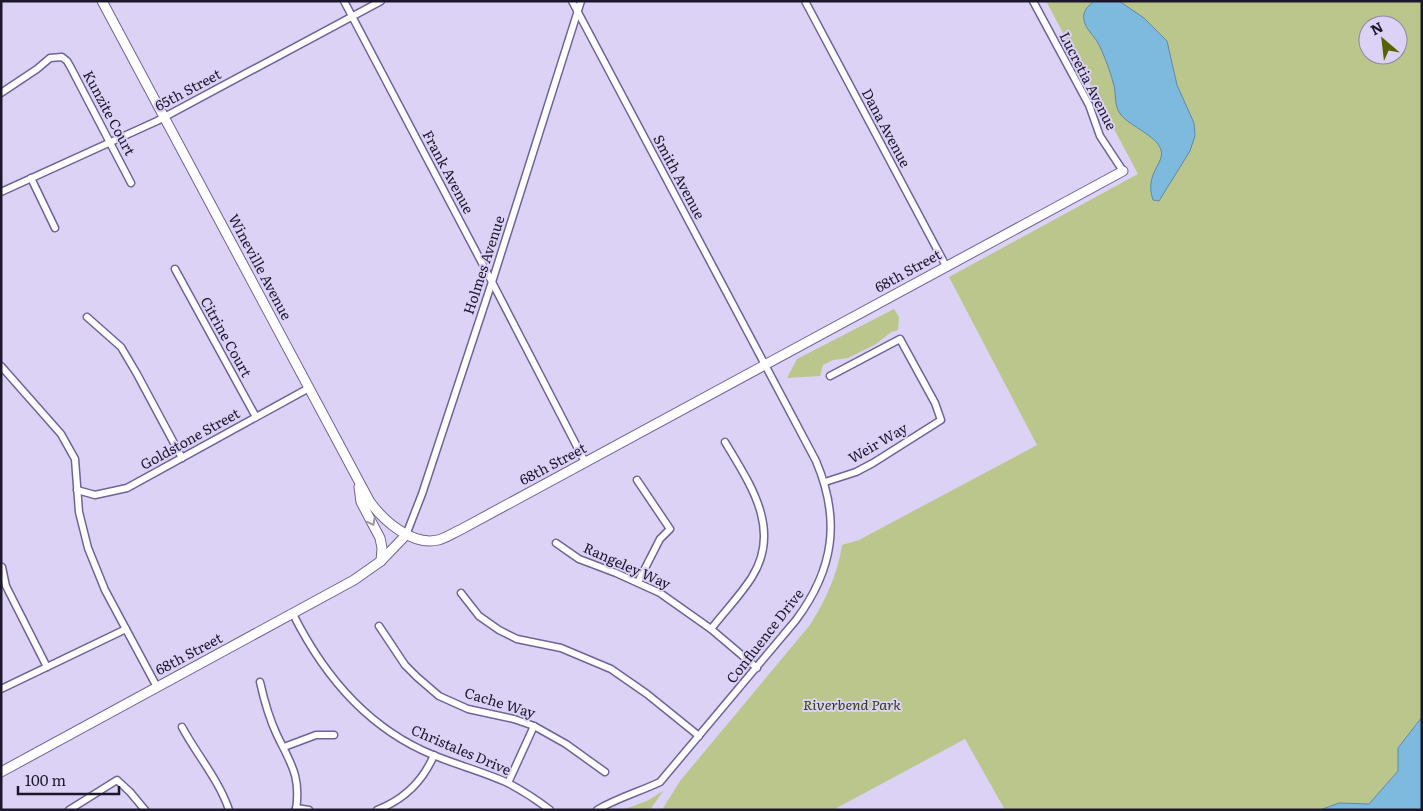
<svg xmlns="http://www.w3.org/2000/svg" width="1423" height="811" font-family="Literata,serif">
	<rect width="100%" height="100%" fill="#dbd2f6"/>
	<g fill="#bbc68c" fill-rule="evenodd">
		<path d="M 1046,1 L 1422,1 L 1422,717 L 1398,748 L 1398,771 L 1369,804 L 1339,803 L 1320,810 L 1005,810 L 965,739 L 833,810 L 662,810 L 680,781 L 810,625 C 825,601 838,574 842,545 L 859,540 L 1037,445 L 949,277 L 1138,174 ZM 1368,25 L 1398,25 L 1398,55 L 1368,55 Z"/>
		<polygon points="894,309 899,317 898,330 891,332 876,344 848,358 833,360 823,365 820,376 787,378 797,359"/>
		<polygon points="663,791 650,810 622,810 647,801"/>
	</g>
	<g fill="#7eb9de" stroke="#6188a9">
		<path d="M 1094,1 L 1119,1 L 1144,18 L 1167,41 L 1177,85 L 1194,123 L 1195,136 L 1190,151 L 1159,201 L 1153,200 C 1144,173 1165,164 1161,150 C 1157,136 1130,126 1121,115 C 1113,105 1117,93 1113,82 C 1110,71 1103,52 1098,43 C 1093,34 1086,30 1084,20 C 1082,12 1088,6 1094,1 Z"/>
		<polygon points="1422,717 1422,810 1320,810 1339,803 1369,804 1398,771 1398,748"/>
	</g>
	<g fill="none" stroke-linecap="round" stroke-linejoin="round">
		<defs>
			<g id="minor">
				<polyline points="344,1 492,282 585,462"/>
				<path d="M 572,1 L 816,461 C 841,520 834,569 796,620 L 660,782 C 639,792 617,798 597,810"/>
				<polyline points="805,1 946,266"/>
				<polyline points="1033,1 1089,105 1100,136 1123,171"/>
				<polyline points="1,93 37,69 50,58 62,57 67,61 70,66 131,183"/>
				<polyline points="31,178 55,228"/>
				<polyline points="1,192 157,121 381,1"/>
				<polyline points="175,269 256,417"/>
				<polyline points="87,317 121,347 137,374 182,458"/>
				<polyline points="1,366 61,434 75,459 79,512 88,548 105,590 157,687"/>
				<polyline points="637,480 670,529 660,539 638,582"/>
				<polyline points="825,482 856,472 873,463 941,420 935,403 900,339 830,376"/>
				<polyline points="77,490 95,495 127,488 309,388"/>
				<polyline points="406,535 422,494 492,282 581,1"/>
				<polyline points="556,543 579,559 616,573 660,593 711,629 757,668"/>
				<polyline points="2,567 6,586 47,667"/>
				<polyline points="461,593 479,616 499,630 517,639 561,648 611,669 647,694 699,736"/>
				<path d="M 293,614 C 324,676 367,728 433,755 C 457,765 484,772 508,783 C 523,791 537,800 550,810"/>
				<polyline points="379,626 405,665 417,677 439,696 468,709 514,719 534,726 566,744 605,772"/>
				<path d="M 711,629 C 724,612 740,596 752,577 C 782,529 750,484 725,442"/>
				<path d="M 260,682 C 264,700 269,718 277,735 C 291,764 301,776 296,810"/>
				<polyline points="1,689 126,629"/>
				<path d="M 182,727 C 197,755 219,780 229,810"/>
				<polyline points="284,747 316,735 334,735"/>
				<polyline points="508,783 534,726"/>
				<polyline points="296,808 309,810"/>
				<polyline points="69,810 117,780 130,792 145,810"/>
				<path d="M 377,810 C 403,800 423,781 434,755"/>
			</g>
			<g id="tertiary">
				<path d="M 102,1 L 370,502 C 384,521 412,546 438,540 C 446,538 453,533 460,530 L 1123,171"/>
				<polyline points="359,487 361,502 380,538 382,548 381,561"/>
				<polyline points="1,772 354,580 381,561 406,535"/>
			</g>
		</defs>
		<use href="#minor" stroke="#716297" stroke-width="9"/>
		<use href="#tertiary" stroke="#716297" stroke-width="11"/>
		<use href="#minor" stroke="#fff" stroke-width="6"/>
		<use href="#tertiary" stroke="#fff" stroke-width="9"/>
	</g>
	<defs><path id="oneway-chevron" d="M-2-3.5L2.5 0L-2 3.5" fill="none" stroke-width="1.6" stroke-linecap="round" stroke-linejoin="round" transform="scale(1.25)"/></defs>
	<use stroke="#9997a0" href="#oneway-chevron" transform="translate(372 522) rotate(62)"/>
	<g text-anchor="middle" stroke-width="4" stroke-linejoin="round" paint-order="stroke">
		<g font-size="14" fill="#1d172c" stroke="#dbd2f6">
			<text transform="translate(1088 81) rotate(63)" y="5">Lucretia Avenue</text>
			<text transform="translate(188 90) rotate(-28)" y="5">65th Street</text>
			<text transform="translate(109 113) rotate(62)" y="5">Kunzite Court</text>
			<text transform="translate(886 128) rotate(62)" y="5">Dana Avenue</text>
			<text transform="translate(448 172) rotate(62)" y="5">Frank Avenue</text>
			<text transform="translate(679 177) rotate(62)" y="5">Smith Avenue</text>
			<text transform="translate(484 265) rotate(-72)" y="5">Holmes Avenue</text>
			<text transform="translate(260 267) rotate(62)" y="5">Wineville Avenue</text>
			<text transform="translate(908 271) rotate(-29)" y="5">68th Street</text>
			<text transform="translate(226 337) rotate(61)" y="5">Citrine Court</text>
			<text transform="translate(190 439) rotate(-29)" y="5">Goldstone Street</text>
			<text transform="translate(878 443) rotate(-30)" y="5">Weir Way</text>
			<text transform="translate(553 464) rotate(-28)" y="5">68th Street</text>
			<text transform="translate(627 566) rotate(24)" y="5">Rangeley Way</text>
			<text transform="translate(765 636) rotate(-52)" y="5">Confluence Drive</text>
			<text transform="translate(189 654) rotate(-28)" y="5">68th Street</text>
			<text transform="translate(500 703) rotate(17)" y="5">Cache Way</text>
			<text transform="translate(461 750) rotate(23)" y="5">Christales Drive</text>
		</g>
		<g font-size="14" font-style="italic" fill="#353c0e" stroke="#dbd2f6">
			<text x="852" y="710">Riverbend Park</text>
		</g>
	</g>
	<rect width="1423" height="811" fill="none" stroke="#1d172c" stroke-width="5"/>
	<g transform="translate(1383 40) rotate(332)"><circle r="24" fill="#dbd2f6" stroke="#8f87a5"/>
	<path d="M0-4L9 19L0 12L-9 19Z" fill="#576201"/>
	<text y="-8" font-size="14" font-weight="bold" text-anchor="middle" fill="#1d172c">N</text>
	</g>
	<path d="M18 786v8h101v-8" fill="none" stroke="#1d172c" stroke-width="2.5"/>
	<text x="25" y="786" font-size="15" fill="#1d172c" stroke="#dbd2f6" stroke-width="4" paint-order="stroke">100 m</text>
</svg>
